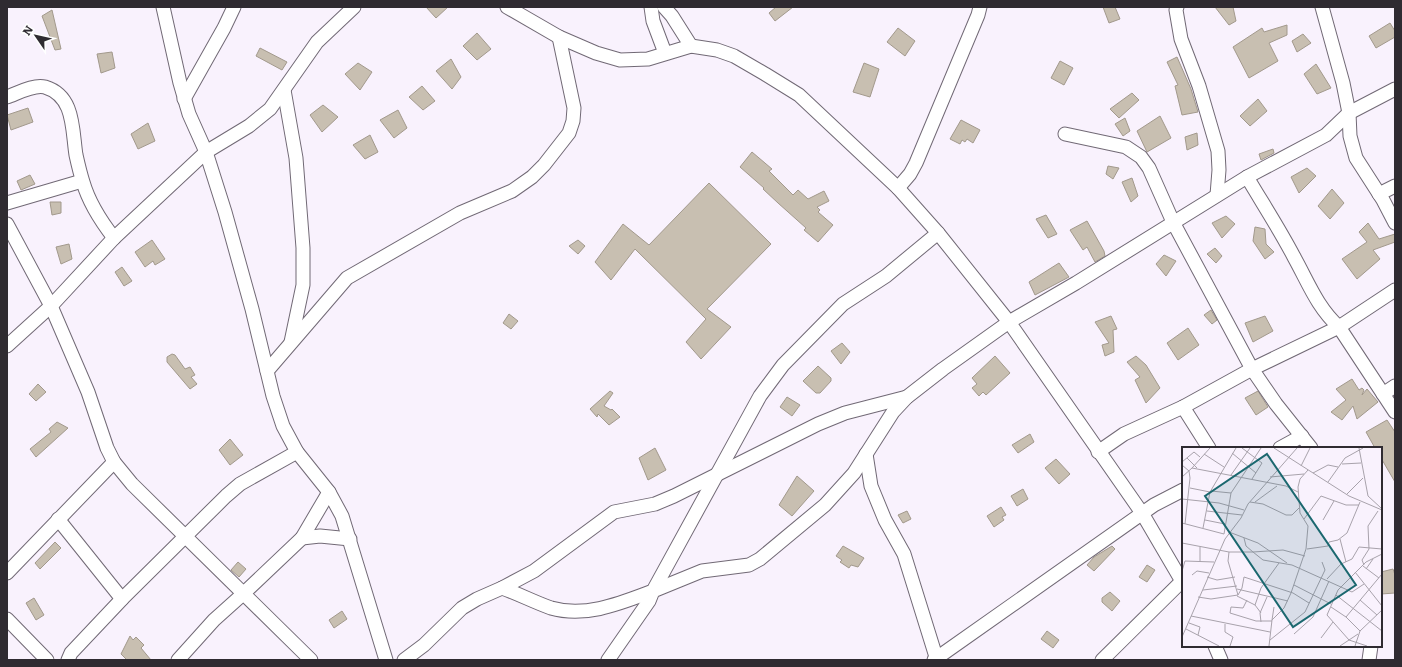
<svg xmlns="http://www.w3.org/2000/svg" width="1402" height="667" font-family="Literata,serif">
	<rect width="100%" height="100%" fill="#f9f2fd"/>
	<g fill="#c8bfb1" stroke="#a2998c">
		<polygon points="426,7 448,7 436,18"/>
		<polygon points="776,7 793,7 775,21 769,13"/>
		<polygon points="1103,7 1115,7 1120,19 1109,23"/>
		<polygon points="1215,7 1233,7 1236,21 1229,25"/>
		<polygon points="52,10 61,49 55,50 42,16"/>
		<polygon points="1390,23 1395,31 1395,37 1376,48 1369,36"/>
		<polygon points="1287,25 1287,35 1269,43 1278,61 1249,78 1233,47 1262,28 1264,32"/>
		<polygon points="898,28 915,41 905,56 887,42"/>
		<polygon points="477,33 491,49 477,60 463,46"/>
		<polygon points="1303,34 1311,43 1297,52 1292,41"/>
		<polygon points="260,48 287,62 282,70 256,56"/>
		<polygon points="112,52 115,68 101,73 97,54"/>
		<polygon points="1177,57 1191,89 1198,112 1182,115 1175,86 1178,85 1167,62"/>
		<polygon points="451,59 461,77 452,89 436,71"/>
		<polygon points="1060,61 1073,68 1064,85 1051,78"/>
		<polygon points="358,63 372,72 360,90 345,74"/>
		<polygon points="864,63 879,69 870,97 853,92"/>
		<polygon points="1316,64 1331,88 1317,94 1304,74"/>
		<polygon points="422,86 435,101 423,110 409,97"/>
		<polygon points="1132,93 1139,100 1119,118 1110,109"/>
		<polygon points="1258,99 1267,111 1250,126 1240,116"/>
		<polygon points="323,105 338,117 322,132 310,115"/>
		<polygon points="28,108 33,122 11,130 7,115"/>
		<polygon points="398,110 407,128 394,138 380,120"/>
		<polygon points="1160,116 1171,138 1147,152 1137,131"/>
		<polygon points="1125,118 1130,131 1123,136 1115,124"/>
		<polygon points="961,120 980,130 973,143 967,139 965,142 962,140 960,144 950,139"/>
		<polygon points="148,123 155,141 138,149 131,134"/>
		<polygon points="1197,133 1198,145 1187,150 1185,137"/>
		<polygon points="370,135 378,152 365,159 353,145"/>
		<polygon points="1273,149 1274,153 1261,160 1259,154"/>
		<polygon points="752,152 772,169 769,171 793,195 798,190 808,199 824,191 829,201 817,207 820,210 818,212 833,225 818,242 804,230 806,228 778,203 763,189 764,188 740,167"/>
		<polygon points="1108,166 1119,168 1113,179 1106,174"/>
		<polygon points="1307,168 1316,176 1299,193 1291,177"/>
		<polygon points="30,175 35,184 21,190 17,181"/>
		<polygon points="1132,178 1138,196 1131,202 1122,182"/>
		<polygon points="709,183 771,244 707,309 731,327 701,359 686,342 706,319 635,249 611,280 595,262 623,224 649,245"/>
		<polygon points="1332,189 1344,203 1330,219 1318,206"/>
		<polygon points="50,202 61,202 61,213 52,215"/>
		<polygon points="1046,215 1057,234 1048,238 1036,219"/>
		<polygon points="1226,216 1235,224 1222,238 1212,223"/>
		<polygon points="1087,221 1104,251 1105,256 1095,262 1087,247 1083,250 1070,230"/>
		<polygon points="1368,223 1379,239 1395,234 1395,242 1373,250 1380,259 1357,279 1342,259 1367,242 1359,232"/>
		<polygon points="1255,227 1265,229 1266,244 1274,252 1265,259 1253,241"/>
		<polygon points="152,240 165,259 155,265 153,261 145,267 135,252"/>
		<polygon points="578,240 585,246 578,254 569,246"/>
		<polygon points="69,244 72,259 61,264 56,247"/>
		<polygon points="1215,248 1222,256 1216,263 1207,254"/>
		<polygon points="1164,255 1176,261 1166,276 1156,264"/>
		<polygon points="1059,263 1069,277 1035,295 1029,282"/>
		<polygon points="122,267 132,281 124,286 115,272"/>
		<polygon points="1211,310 1217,320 1212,324 1204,315"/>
		<polygon points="509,314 518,321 511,329 503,323"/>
		<polygon points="1111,316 1117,329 1113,330 1114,352 1105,356 1102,345 1109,343 1095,322"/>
		<polygon points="1265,316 1273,331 1253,342 1245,323"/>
		<polygon points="1188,328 1199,345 1178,360 1167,343"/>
		<polygon points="842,343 850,352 841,364 831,351"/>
		<polygon points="172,354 175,355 185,369 190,367 195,375 191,377 197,384 190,389 167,362 167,357"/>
		<polygon points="995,356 1010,373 986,395 983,392 979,396 972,388 977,384 972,378"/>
		<polygon points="1136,356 1146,365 1160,388 1146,403 1135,380 1140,377 1127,362"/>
		<polygon points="818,366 831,378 831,381 820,393 816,393 803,381"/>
		<polygon points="1352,379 1359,390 1362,388 1364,390 1362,395 1367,389 1378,402 1357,419 1353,406 1342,420 1331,412 1346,400 1336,389"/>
		<polygon points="38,384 46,392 36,401 29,394"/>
		<polygon points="610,391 613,393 604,406 611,410 612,409 620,417 609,425 598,414 597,417 590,409"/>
		<polygon points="1258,391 1268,407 1256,415 1245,398"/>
		<polygon points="787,397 800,405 792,416 780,407"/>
		<polygon points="1387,420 1395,432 1395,482 1381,458 1381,448 1375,448 1366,432"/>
		<polygon points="57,422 68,428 36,457 30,449 51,432 49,429"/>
		<polygon points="1030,434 1034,442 1018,453 1012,445"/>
		<polygon points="230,439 243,455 230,465 219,450"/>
		<polygon points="655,448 666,470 648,480 639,458"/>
		<polygon points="1056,459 1070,474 1059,484 1045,468"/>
		<polygon points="797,476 814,491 792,516 779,505"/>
		<polygon points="1023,489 1028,499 1017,506 1011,496"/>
		<polygon points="1001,507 1006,515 1002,517 1004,520 994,527 987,516"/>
		<polygon points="907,511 911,519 903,523 898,515"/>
		<polygon points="55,542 61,548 40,569 35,563"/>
		<polygon points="843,546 864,558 858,567 851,565 849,568 840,562 842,560 836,556"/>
		<polygon points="1112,546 1115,549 1094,571 1087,565 1094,557"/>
		<polygon points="238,562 246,569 239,577 231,570"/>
		<polygon points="1147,565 1155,570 1147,582 1139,577"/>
		<polygon points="1393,569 1395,575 1395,593 1381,594 1381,572"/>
		<polygon points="1110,592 1120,601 1112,611 1102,602 1102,598"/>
		<polygon points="34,598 44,615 36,620 26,603"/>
		<polygon points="342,611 347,619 334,628 329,620"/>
		<polygon points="1047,631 1059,640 1053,648 1041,639"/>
		<polygon points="130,636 133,640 136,637 144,645 141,648 151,660 127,660 121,654"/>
	</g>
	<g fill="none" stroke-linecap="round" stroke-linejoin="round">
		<defs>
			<g id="minor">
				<polyline points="163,7 180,83 189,114 206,152 225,212 252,309 273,396 283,426 297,452 329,492 342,516 386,660"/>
				<polyline points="507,7 559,37 596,53 620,60 648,59 691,46 717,50 734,56 765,74 799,95 898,188 938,233 1009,322 1142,513 1183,583"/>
				<polyline points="651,7 653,21 665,53"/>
				<polyline points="664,7 672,16 691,46"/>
				<polyline points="1177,7 1176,10 1181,39 1199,86 1218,151 1219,170 1217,195"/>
				<polyline points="1322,7 1343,83 1349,113 1350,136 1356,158 1383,200 1395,223"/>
				<polyline points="284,90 296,158 303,248 303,285 291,342"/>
				<path d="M 7,97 C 18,93 34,84 45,87 C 75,96 72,130 76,155 C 78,164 80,173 83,182 C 89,203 100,220 114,238"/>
				<polyline points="184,99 224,28 234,7"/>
				<polyline points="1065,134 1126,147 1141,157 1149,168 1173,222 1252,369 1276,404 1311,448"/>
				<path d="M 1247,177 C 1263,204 1280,230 1294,257 C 1308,282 1317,307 1339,327 L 1395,412"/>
				<polyline points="898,188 910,174 916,163 978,15 980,7"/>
				<polyline points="1379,194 1395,186"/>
				<polyline points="7,203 82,181"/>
				<polyline points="7,224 51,306 88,392 107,448 114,462 132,484 311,660"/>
				<polyline points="7,346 51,306 114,238 206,152 249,126 270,109 317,42 354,7"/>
				<polyline points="267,371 347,278 460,213 512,191 532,177 544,165 569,133 573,121 574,108 559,37"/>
				<polyline points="1383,394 1395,386"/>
				<polyline points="1183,407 1209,448"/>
				<polyline points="1280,448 1302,436"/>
				<polyline points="1098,452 1124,434 1183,407 1252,369 1339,327 1395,290"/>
				<polyline points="866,454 871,486 885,520 904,554 937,660"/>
				<polyline points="58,519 122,599"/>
				<polyline points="302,538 320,536 350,539"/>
				<polyline points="7,573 114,462"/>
				<path d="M 502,588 C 519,594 534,602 551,608 C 586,618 621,603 653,591 L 760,396 L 783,365 L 843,304 L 886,276 L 938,233"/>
				<polyline points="7,619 47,660"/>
				<polyline points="1215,646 1221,660"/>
				<polyline points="68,660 71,653 122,599 226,496 240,484 297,452"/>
				<polyline points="178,660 214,620 243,594 302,538 329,492"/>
				<polyline points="404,660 424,645 462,608 477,599 502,588 534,571 614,512 655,504 674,496 818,424 845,413 907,397"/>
				<polyline points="608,660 649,601 653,591 702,571 749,565 760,559 825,505 854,473 893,412 907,397 943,369 1009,322 1076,283 1247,177 1326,135 1349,113 1395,89"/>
				<polyline points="934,660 1154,505 1183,490"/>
				<polyline points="1102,660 1182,581"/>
				<polyline points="1369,660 1371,646"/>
			</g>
		</defs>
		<use href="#minor" stroke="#716975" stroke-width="15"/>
		<use href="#minor" stroke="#fff" stroke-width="13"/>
	</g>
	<g transform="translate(1182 447)">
		<rect width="200" height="200" fill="#f9f2fd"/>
		<path fill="none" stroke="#a8a2ab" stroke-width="1" d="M 28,1 L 10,21 L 104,39 L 116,45M 60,1 L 80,16 L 70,32M 92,1 L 167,49 L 200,63M 177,1 L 186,49 L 199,61M 50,6 L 74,26M 22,7 L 42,20M 5,11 L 15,21M 0,15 L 12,5 L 18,10M 160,17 L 179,16M 0,18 L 7,24 L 8,31 L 3,77M 119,19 L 128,1M 131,26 L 146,18 L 156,20M 49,28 L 68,1M 0,30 L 10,21M 88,30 L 122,27M 146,35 L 163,11 L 181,1M 8,41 L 28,45M 29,44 L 49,46M 165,47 L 181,31M 0,52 L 37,56 L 62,63M 68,55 L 81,57 L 104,68 L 110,68 L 117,61M 73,55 L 95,39M 25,64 L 60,68M 122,72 L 139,49 L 164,58 L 177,58M 23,73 L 43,77M 141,73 L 152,54M 0,76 L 42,87M 21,81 L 28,45 L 54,1M 47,85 L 76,96 L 105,116M 42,87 L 49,46 L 79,1M 62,91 L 64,99 L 71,105 L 101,103 L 123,109M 158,92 L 164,115M 0,96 L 47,105 L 71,105 L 81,113 L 110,118 L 170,145 L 182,137M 125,102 L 146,99 L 147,95 L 156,93 L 165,86 L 178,55M 18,115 L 18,100M 182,118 L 180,113 L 187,102 L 186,79 L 196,64M 181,119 L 197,131M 184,122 L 191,112M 0,124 L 3,114 L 32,115M 173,125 L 200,159M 10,128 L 15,124 L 27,126M 25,130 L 35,133 L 53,130M 145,132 L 159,117 L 170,112 L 177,100 L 200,102M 112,138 L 149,157M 55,142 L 106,154M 21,143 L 55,139M 56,148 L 60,141 L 62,130 L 111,146 L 127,156M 154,148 L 200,184M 55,149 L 73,158 L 79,166M 16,150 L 29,152 L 56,148 L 46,114 L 47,105M 65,153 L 61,161 L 49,160 L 48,166 L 74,174 L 90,174M 178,153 L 195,168M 73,158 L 79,141 L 97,116M 149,160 L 164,170 L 178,184M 9,169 L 88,185M 164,170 L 200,127M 90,173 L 92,160M 79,175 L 78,166 L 85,150M 7,176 L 18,180 L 16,188M 43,177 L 43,185 L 51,190 L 48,199M 4,182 L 37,199M 112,187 L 131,170 L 147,134M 0,190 L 43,92 L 59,71 L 66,57 L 115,1M 139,191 L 151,175M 88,193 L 123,165 L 143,123 L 140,115M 87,199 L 90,173 L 102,161 L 109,146 L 124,102 L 126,79 L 118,66 L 116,40 L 118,32 L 126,23M 158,199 L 176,187M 173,199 L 178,184 L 200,163M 185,199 L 167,193 L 145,168 L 156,143 L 184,115 L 200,107"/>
		<path fill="#1b686f" fill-opacity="0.15" stroke="#1b686f" stroke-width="2" d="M 85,7 L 174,138 L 111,180 L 23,49 Z"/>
		<rect width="200" height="200" fill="none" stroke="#2f2b31" stroke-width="2"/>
	</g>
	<rect width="1402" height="667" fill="none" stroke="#2f2b31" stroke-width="16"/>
	<g transform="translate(36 36) rotate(304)" stroke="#ffffff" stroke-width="3" paint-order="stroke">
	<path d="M0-3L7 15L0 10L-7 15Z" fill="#2f2b31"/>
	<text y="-6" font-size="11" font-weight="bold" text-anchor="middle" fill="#2f2b31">N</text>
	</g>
</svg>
